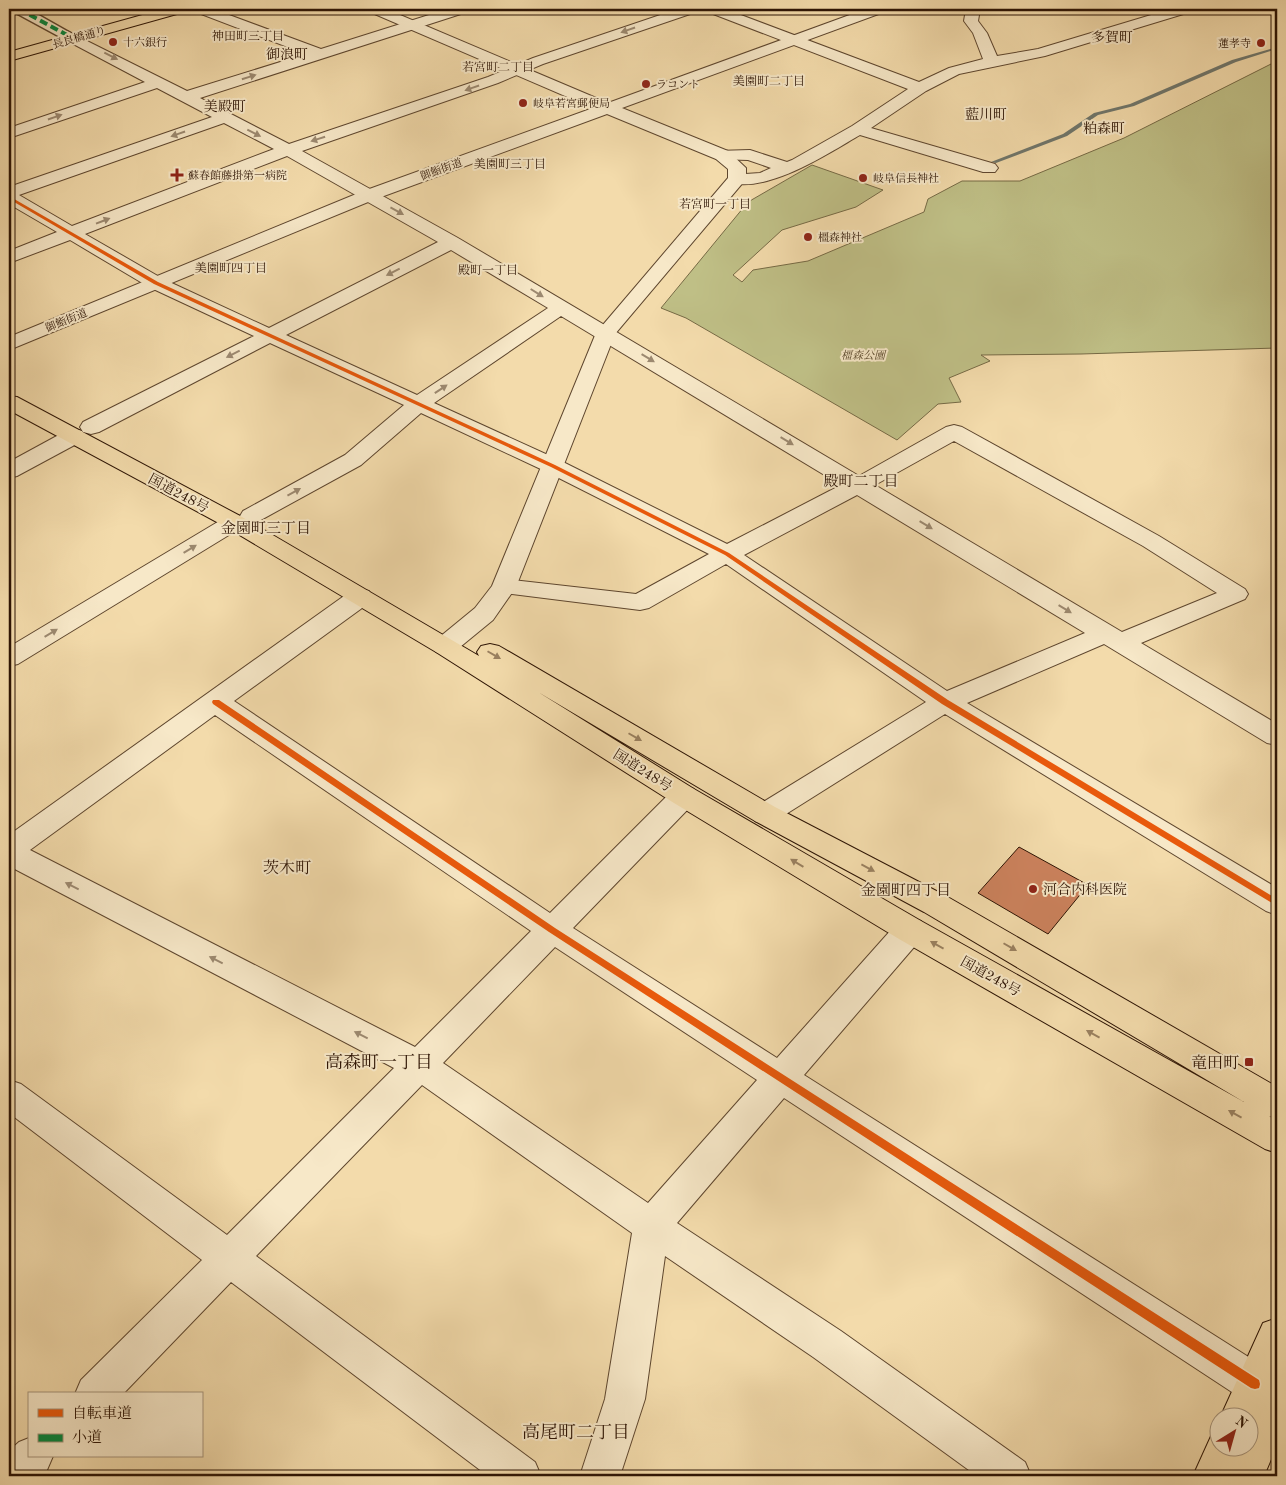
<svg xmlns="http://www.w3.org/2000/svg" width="1286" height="1485" font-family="'Old Standard TT','Noto Serif JP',serif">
	<rect width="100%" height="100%" fill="#f3dbab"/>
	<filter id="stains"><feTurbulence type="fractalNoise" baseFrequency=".004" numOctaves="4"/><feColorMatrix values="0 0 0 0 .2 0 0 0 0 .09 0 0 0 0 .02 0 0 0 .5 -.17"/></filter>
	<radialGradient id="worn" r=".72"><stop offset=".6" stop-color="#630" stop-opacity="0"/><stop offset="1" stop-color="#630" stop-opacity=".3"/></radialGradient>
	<polygon fill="#bfbf86" stroke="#766a45" points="1277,62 1277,348 1081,354 981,355 990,361 949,378 961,402 938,404 897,440 686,318 661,308 748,202 812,165 883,190 856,207 782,230 733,275 742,282 753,270 808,261 924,212 928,199 962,181 1020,181 1124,138 1271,64"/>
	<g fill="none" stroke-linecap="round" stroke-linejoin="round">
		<polygon fill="#70776c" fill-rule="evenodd" points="1277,47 1277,49 1236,62 1134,106 1098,115 1067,136 996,163 991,162 1063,134 1094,113 1130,104 1232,60"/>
	</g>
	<polygon fill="#cc825d" stroke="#2d1404" points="1019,847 1088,885 1048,934 978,893"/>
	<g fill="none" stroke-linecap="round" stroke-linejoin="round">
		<defs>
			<polygon id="pedestrian" points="13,9 28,9 74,35 67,39 62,38 14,12"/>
			<g id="minor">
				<path d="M 194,9 L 213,9 L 321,49 L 448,9 L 469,9 L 467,12 L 200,98 L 289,144 L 488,77 L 533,58 L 678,9 L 698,9 L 696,12 L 543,64 L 498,83 L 302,151 L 458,238 L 859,476 L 946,427 L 954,425 L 962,427 L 1159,536 L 1245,589 L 1248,594 L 1245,599 L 1141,643 L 1277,724 L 1277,745 L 1267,743 L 1104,644 L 967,703 L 1277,888 L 1277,915 L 1266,911 L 945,714 L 775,821 L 765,824 L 755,821 L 751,814 L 755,807 L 926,702 L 726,564 L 649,608 L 640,610 L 495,592 L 492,587 L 495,582 L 504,579 L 636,594 L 709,554 L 545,471 L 421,413 L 361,465 L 259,521 L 251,523 L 245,522 L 242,527 L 18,664 L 9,666 L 9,647 L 226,517 L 234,515 L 240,516 L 243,511 L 345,455 L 404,405 L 270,343 L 99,432 L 91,434 L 83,432 L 80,427 L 83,422 L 254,336 L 149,287 L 70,240 L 9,263 L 9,251 L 57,232 L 9,204 L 9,187 L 212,117 L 157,88 L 9,138 L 9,128 L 145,82 L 62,38 L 60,35 L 62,32 L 67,31 L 187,91 L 306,54 L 196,12 ZM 224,123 L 274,149 L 72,226 L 19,195 ZM 287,156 L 438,242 L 269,328 L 163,279 L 85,234 ZM 451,250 L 548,308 L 417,395 L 286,335 ZM 561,316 L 841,485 L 727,544 L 561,461 L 434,403 ZM 954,441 L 1143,546 L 1217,593 L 1122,632 L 875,485 ZM 857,495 L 1085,633 L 947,691 L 744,555 Z"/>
				<path d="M 706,9 L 725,9 L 919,82 L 949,68 L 983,59 L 973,33 L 964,21 L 966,9 L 980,9 L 978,21 L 987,33 L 997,56 L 1038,49 L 1171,9 L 1192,9 L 1190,12 L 1045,56 L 959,74 L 926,91 L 871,128 L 995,164 L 998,168 L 995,172 L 983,172 L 860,135 C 827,154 770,192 731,183 L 728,179 L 731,175 L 760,173 L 771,168 L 748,160 L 716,159 L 714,155 L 716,151 L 750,150 L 787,162 L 792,160 L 852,126 L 908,89 L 708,12 Z"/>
				<polygon points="74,429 82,431 85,436 82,441 17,476 9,478 9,462 66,431"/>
				<path d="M 360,589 L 369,591 L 372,597 L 369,603 L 234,701 L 550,913 L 674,789 L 684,786 L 694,789 L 698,796 L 694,803 L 573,928 L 777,1058 L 899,921 L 910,918 L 921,921 L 925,930 L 921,939 L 804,1075 L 1269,1370 L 1275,1384 L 1269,1398 L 1255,1403 L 1241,1398 L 784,1098 L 677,1223 L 841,1331 L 1025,1462 L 1031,1476 L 977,1476 L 813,1357 L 665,1256 L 645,1399 L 620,1476 L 580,1476 L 605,1399 L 632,1233 L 422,1085 L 256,1256 L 535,1462 L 541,1476 L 488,1476 L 231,1282 L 123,1394 L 75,1394 L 81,1380 L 202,1260 L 9,1113 L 9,1080 L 21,1084 L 227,1235 L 394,1068 L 9,866 L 9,835 L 351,591 ZM 215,715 L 531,931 L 415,1047 L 30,850 ZM 555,947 L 757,1080 L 648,1203 L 443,1063 Z"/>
				<polygon points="29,1438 29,1456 53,1456 47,1470 41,1476 9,1476 9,1451 19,1442"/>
			</g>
			<polygon id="tertiary" points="368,9 386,9 608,103 866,9 886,9 884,12 622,108 728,151 746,168 746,179 615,334 516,587 493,620 454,652 445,654 436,652 432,646 436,640 475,608 492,586 596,333 728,178 728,169 716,159 607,114 373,200 9,350 9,337 361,192 593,108 370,12"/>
			<polygon id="primary" points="1277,1318 1277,1445 1264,1476 1193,1476 1212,1434 1218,1431 1218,1448 1248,1448 1248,1418 1220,1418 1263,1323"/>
			<g id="trunk">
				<polygon points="164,9 186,9 184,12 9,61 9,52"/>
				<path d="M 9,396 L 17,397 L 242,517 L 479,656 L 477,652 L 481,646 L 490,644 L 499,646 L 775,807 L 946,896 L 1277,1087 L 1277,1119 L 1269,1116 L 1277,1121 L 1277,1153 L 1265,1149 L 899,939 L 674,803 L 436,652 L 226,527 L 9,410 ZM 538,692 L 755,821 L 924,912 L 1244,1102 L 921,921 L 694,789 Z"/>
			</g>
		</defs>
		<use href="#pedestrian" stroke="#5e462e" stroke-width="3"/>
		<use href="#minor" stroke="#5e462e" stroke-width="2"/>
		<use href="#tertiary" stroke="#5e462e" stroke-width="2"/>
		<use href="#primary" stroke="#2d1404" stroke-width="2"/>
		<use href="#trunk" stroke="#2d1404" stroke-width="2"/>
		<use href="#pedestrian" fill="#f7e8c8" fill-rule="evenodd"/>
		<use href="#minor" fill="#f7e8c8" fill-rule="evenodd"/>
		<use href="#tertiary" fill="#f7e8c8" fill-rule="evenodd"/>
		<use href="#primary" fill="#f3dbab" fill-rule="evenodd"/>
		<use href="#trunk" fill="#f3dbab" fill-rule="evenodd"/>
		<polyline stroke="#00873e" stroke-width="4" stroke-dasharray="8 4" stroke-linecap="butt" points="19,9 67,35"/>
		<defs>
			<g id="cycleway">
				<polygon points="9,196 158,282 555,465 729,553 948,700 1277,899 1277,906 942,704 725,555 551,467 154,284 9,199"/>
				<polygon points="213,700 219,700 555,928 1259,1380 1260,1384 1259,1388 1255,1389 1251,1388 549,932 213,704 212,702"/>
			</g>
		</defs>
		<use href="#cycleway" stroke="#f7e8c8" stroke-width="3"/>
		<use href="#cycleway" fill="#e8590c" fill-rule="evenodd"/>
	</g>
	<defs><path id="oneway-solid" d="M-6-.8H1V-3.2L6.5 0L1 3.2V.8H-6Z" transform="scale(1.25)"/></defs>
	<g fill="#9c8970">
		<use href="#oneway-solid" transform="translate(628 30) rotate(161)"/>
		<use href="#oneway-solid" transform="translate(111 56) rotate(27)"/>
		<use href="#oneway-solid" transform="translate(249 77) rotate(-18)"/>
		<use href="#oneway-solid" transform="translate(472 88) rotate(161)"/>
		<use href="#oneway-solid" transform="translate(55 117) rotate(-19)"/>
		<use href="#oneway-solid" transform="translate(254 133) rotate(27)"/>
		<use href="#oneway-solid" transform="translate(178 134) rotate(161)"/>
		<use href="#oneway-solid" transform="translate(318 139) rotate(162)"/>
		<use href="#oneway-solid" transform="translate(397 211) rotate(29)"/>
		<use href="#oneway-solid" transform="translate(103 221) rotate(-21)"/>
		<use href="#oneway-solid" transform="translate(393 272) rotate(153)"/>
		<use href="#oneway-solid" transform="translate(537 293) rotate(32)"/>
		<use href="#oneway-solid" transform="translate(233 354) rotate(153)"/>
		<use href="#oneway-solid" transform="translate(648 358) rotate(31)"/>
		<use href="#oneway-solid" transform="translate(441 389) rotate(-34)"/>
		<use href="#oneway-solid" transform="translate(787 441) rotate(31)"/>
		<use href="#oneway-solid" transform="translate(294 492) rotate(-29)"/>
		<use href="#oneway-solid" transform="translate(926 525) rotate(31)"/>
		<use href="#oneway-solid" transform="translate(190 549) rotate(-31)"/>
		<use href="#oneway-solid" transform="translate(1065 609) rotate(31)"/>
		<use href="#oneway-solid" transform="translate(51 633) rotate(-31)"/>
		<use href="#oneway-solid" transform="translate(72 886) rotate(-153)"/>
		<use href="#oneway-solid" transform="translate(216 960) rotate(-153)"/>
		<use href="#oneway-solid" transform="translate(361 1035) rotate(-153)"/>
	</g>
	<g fill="#9a8160">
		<use href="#oneway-solid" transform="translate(494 655) rotate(30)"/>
		<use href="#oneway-solid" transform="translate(635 737) rotate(30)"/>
		<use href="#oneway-solid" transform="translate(797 863) rotate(-149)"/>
		<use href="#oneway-solid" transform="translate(868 868) rotate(28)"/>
		<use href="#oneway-solid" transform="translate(937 945) rotate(-151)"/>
		<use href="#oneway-solid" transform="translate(1010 947) rotate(30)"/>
		<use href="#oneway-solid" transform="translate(1093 1034) rotate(-151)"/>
		<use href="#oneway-solid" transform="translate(1235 1114) rotate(-151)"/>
	</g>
	<g fill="#8f2418" stroke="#f7e8c8" stroke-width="2">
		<circle cx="113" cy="42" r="5"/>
		<circle cx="1261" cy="43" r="5"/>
		<circle cx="646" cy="84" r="5"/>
		<circle cx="523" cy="103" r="5"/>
		<path d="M174.5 167.5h5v5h5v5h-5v5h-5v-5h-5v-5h5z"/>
		<circle cx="863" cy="178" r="5"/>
		<circle cx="808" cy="237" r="5"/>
		<circle cx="1033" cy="889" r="5"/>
		<rect x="1244" y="1057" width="10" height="10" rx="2.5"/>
	</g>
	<g text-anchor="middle" stroke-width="4" stroke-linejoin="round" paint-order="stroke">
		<g font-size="11" fill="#2d1404" stroke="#f7e8c8">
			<text transform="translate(79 37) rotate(-16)" y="4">長良橋通り</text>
			<text transform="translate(441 169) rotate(-20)" y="4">御鮨街道</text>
			<text transform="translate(66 320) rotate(-22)" y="4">御鮨街道</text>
		</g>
		<g font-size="11" fill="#2d1404" stroke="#f7e8c8" text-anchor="start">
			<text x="123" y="46">十六銀行</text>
			<text x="1251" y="47" text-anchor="end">蓮孝寺</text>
			<text x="656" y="88">ラコント</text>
			<text x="533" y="107">岐阜若宮郵便局</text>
			<text x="188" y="179">蘇春館藤掛第一病院</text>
			<text x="873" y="182">岐阜信長神社</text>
			<text x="818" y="241">橿森神社</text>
		</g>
		<g font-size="11" font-style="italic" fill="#59472b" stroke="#f7e8c8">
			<text x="863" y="359">橿森公園</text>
		</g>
		<g font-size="12" fill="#2d1404" stroke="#f7e8c8">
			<text x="248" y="40">神田町三丁目</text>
			<text x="498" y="71">若宮町二丁目</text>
			<text x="769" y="85">美園町二丁目</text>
			<text x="510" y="168">美園町三丁目</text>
			<text x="715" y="208">若宮町一丁目</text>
			<text x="231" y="272">美園町四丁目</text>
			<text x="488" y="274">殿町一丁目</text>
		</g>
		<g font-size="14" fill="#2d1404" stroke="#f7e8c8">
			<text x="1112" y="42">多賀町</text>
			<text x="287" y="59">御浪町</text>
			<text x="225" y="111">美殿町</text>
			<text x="986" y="119">藍川町</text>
			<text x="1104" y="133">粕森町</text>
		</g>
		<g font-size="14" fill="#2d1404" stroke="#f7e8c8">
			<text transform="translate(179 493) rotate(28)" y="5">国道248号</text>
			<text transform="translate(643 770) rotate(32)" y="5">国道248号</text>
			<text transform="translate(991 976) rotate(29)" y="5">国道248号</text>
		</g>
		<g font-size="14" fill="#2d1404" stroke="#f7e8c8" text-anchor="start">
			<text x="1043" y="894">河合内科医院</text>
		</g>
		<g font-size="15" fill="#2d1404" stroke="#f7e8c8">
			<text x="861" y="486">殿町二丁目</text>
			<text x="266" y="533">金園町三丁目</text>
			<text x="906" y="895">金園町四丁目</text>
		</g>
		<g font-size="16" fill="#2d1404" stroke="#f7e8c8">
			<text x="287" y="873">茨木町</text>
		</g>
		<g font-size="16" fill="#2d1404" stroke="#f7e8c8" text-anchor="end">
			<text x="1239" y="1068">竜田町</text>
		</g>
		<g font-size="18" fill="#2d1404" stroke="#f7e8c8">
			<text x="379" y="1068">高森町一丁目</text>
			<text x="576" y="1438">高尾町二丁目</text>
		</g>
	</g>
	<rect width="1286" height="1485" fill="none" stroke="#f3dbab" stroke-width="30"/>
	<rect x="10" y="10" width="1266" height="1465" fill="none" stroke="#2d1404" stroke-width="2.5"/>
	<rect x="15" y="15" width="1256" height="1455" fill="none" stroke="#2d1404"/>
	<rect x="28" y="1392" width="175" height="65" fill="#f7e8c8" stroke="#a6937a"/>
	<rect x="38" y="1409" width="25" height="8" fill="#e8590c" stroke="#a6937a"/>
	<text x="72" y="1418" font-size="15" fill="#2d1404">自転車道</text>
	<rect x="38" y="1434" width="25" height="8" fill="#00873e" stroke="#a6937a"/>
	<text x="72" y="1442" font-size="15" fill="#2d1404">小道</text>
	<g transform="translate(1234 1432) rotate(37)"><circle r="24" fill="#f7e8c8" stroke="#a6937a"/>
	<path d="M0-4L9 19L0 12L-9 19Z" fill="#8f2418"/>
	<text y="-8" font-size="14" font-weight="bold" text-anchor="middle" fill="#2d1404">N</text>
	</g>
	<rect width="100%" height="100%" filter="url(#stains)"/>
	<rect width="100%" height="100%" fill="url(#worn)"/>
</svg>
